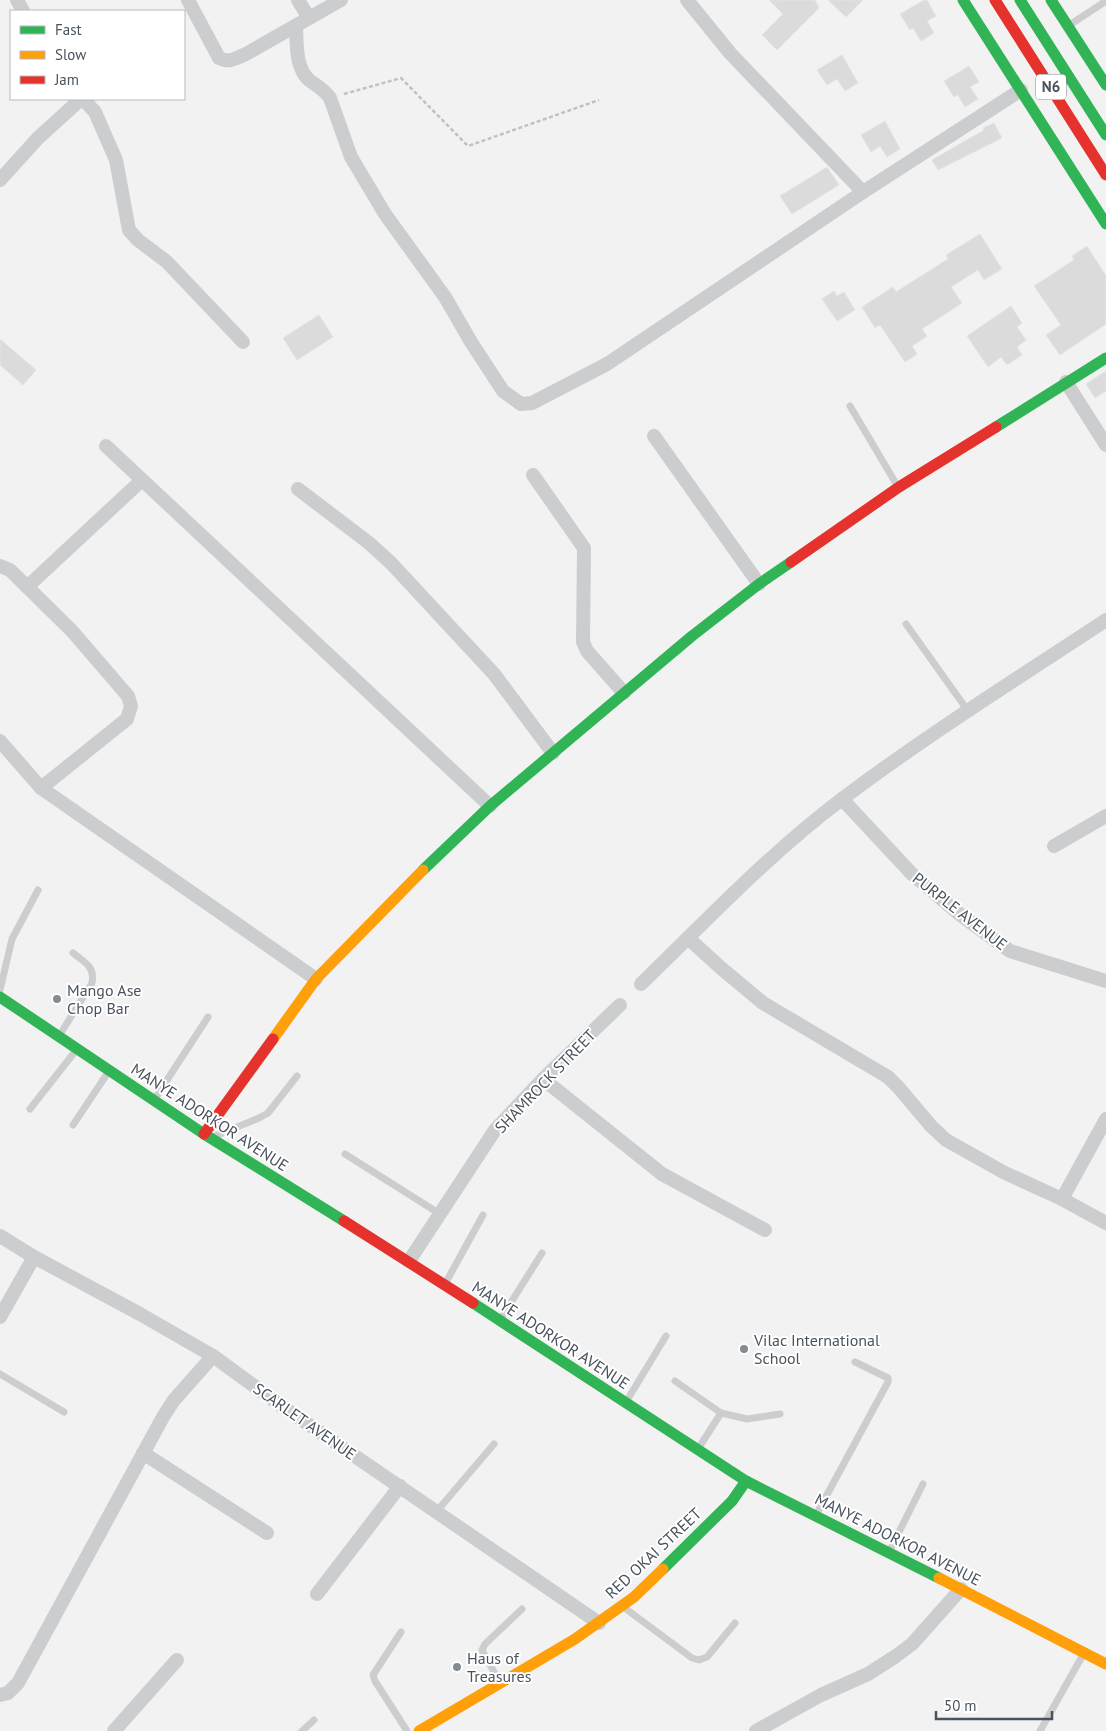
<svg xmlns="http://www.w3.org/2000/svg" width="1106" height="1731" font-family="'PT Sans',sans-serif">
	<rect width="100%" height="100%" fill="#f2f2f2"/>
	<g fill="#dbdbdc" stroke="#e3e4e5">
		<polygon points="769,0 815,0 819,8 777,50 762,35 783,14"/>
		<polygon points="828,0 863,0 846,17"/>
		<polygon points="924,0 927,0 936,16 927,21 934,33 921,41 913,28 910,30 900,14"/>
		<polygon points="842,55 858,83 845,91 837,79 827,85 817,70"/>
		<polygon points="969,66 979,82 970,87 978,99 965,107 958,95 954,97 944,81"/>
		<polygon points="885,121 900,149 887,157 880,146 871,152 861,135"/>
		<polygon points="994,123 1002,138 938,170 932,160 984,130 983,128"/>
		<polygon points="827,167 839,185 792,214 780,196"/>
		<polygon points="980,234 1002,269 984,280 978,270 951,287 962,303 922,329 927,336 912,346 917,354 905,362 880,325 875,328 862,307 893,287 896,292 948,259 946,255"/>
		<polygon points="1087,246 1106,276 1106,324 1060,355 1046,335 1061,325 1034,286 1074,260 1072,256"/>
		<polygon points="834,291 837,296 844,292 855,310 837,321 822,299"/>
		<polygon points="1011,306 1022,323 1017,327 1026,340 1017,347 1022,355 1007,365 1001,357 988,367 967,336"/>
		<polygon points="319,315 333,337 297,360 283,338"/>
		<polygon points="0,339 36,370 23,385 0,365"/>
		<polygon points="1106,371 1106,391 1095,398 1086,384"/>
	</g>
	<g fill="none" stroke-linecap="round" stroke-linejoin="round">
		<polyline stroke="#bac4c2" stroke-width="2.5" stroke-dasharray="4 2.5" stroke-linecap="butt" points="344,94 401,78 468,146 599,100"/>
		<g stroke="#cbcdcf" stroke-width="7">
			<polyline points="1068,26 1106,1"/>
			<polyline points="850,406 898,487"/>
			<polyline points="906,624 968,711"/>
			<polyline points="0,990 12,939 38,890"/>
			<path d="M 59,1036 L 92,983 C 95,966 85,963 73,953"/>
			<polyline points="154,1100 208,1017"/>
			<polyline points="30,1109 77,1049"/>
			<polyline points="73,1125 109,1071"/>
			<polyline points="213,1137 259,1118 268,1113 297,1076"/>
			<polyline points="345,1154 440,1214"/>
			<polyline points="445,1284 483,1215"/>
			<polyline points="500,1320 542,1253"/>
			<polyline points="0,1374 64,1412"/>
			<polyline points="675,1381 721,1413 747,1419 780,1414"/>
			<polyline points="626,1402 666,1336"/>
			<polyline points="698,1449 721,1413"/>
			<polyline points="437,1511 494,1444"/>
			<polyline points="816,1515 888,1382 888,1378 855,1362"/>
			<polyline points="889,1552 923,1484"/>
			<polyline points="622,1606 692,1658 699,1660 707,1657 735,1623"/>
			<polyline points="401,1632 373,1675 375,1681 407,1731"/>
			<polyline points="500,1683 482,1650 485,1644 522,1609"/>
			<polyline points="302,1731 314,1720"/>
			<polyline points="1040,1731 1084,1653"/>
		</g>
		<g stroke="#cbcdcf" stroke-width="14">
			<polyline points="17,0 23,11"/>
			<path d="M 188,0 L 219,58 C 229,63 234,59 244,55 L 341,0"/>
			<polyline points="298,0 309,18"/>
			<polyline points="687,0 730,53 863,192"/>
			<path d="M 296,26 C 297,44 295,67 309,80 C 317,86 324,89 330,98 L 351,157 L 385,214 L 445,297 L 471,342 L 503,391 L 521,404 L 532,403 L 607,364 L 863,192 L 1021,90"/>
			<polyline points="83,99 95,112 116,160 129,230 138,240 167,262 243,342"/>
			<polyline points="0,180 38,138 81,99"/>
			<polyline points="1066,382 1106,445"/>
			<polyline points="654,436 759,584"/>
			<polyline points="106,446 490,806"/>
			<polyline points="533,475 584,548 583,642 587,651 624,693"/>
			<polyline points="298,489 369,543 391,563 494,674 553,753"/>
			<polyline points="0,566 10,570 72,631 128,696 131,706 127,719 41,788"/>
			<polyline points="27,587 142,480"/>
			<polyline points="0,741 41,788 316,979"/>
			<polyline points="842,799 912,874 958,913 1010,951 1106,981"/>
			<polyline points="1054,846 1106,816"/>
			<polyline points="688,938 721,968 763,1003 888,1077 899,1088 931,1126 946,1140 1005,1173 1062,1199 1106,1223"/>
			<path d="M 641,984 C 707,920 769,854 842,799 C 927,735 1018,678 1106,620"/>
			<polyline points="543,1079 662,1174 765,1230"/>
			<polyline points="1062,1199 1106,1119"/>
			<polyline points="0,1236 34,1257 140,1314 213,1356 283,1407 599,1623"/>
			<polyline points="409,1261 495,1130 543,1079 620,1005"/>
			<polyline points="0,1317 34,1257"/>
			<polyline points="143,1453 267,1533"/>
			<polyline points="317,1594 400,1486"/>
			<polyline points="0,1695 8,1693 18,1683 163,1417 174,1400 213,1356"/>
			<polyline points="114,1731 177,1660"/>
			<polyline points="756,1731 821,1695 868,1674 896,1656 912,1644 961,1589"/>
		</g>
		<g stroke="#30b455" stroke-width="11">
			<polyline points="963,0 1106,224"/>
			<polyline points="1020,0 1106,135"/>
			<polyline points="1051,0 1106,85"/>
			<polyline points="996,427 1106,358"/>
			<polyline points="423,870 490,806 692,636 759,584 791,562"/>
			<polyline points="0,997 204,1134 344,1221"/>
			<polyline points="473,1303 746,1481 939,1578"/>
			<polyline points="663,1569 732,1501 746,1481"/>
		</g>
		<g stroke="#ff9f0a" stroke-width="11">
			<polyline points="273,1039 316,979 423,870"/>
			<polyline points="939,1578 1106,1664"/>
			<polyline points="419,1731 575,1639 634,1597 663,1569"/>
		</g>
		<g stroke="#e5322d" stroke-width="11">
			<polyline points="995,0 1106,175"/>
			<polyline points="791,562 899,487 996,427"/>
			<polyline points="204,1134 273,1039"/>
			<polyline points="344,1221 473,1303"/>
		</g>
	</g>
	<g fill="#848b91" stroke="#fff" stroke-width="2">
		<circle cx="57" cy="999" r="5"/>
		<circle cx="744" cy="1349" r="5"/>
		<circle cx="457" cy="1667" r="5"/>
	</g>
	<g text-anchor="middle" stroke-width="4" stroke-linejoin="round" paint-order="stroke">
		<rect fill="#fff" stroke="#80878e" stroke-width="1" x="1036" y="74.5" width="30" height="25" rx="4"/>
		<g font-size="15" font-weight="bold" fill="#49535d">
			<text x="1051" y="92">N6</text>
		</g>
		<g font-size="16" fill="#49535d" stroke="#fff">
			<text transform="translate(960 911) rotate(38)" y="6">PURPLE AVENUE</text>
			<text transform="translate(545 1081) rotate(-46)" y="6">SHAMROCK STREET</text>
			<text transform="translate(210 1117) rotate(33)" y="6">MANYE ADORKOR AVENUE</text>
			<text transform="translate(551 1335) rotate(33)" y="6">MANYE ADORKOR AVENUE</text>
			<text transform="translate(305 1421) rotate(35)" y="6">SCARLET AVENUE</text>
			<text transform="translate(898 1539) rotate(27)" y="6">MANYE ADORKOR AVENUE</text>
			<text transform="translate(653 1553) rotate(-43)" y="6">RED OKAI STREET</text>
		</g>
		<g font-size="16" fill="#49535d" stroke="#fff" text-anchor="start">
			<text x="67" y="996">Mango Ase<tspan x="67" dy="18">Chop Bar</tspan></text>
			<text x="754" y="1346">Vilac International<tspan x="754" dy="18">School</tspan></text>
			<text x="467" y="1664">Haus of<tspan x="467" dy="18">Treasures</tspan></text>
		</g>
	</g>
	<rect x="10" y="10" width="175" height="90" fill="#ffffff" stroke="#b6babe"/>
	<rect x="20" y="26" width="25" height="8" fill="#30b455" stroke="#b6babe"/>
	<text x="55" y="35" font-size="15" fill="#49535d">Fast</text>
	<rect x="20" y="51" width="25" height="8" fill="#ff9f0a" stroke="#b6babe"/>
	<text x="55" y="60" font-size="15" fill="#49535d">Slow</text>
	<rect x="20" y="76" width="25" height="8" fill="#e5322d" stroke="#b6babe"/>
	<text x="55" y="85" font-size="15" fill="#49535d">Jam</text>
	<path d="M936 1711v8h116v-8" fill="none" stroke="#49535d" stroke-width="2.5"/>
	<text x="944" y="1711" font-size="15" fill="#49535d" stroke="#ffffff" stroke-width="4" paint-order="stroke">50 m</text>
</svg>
